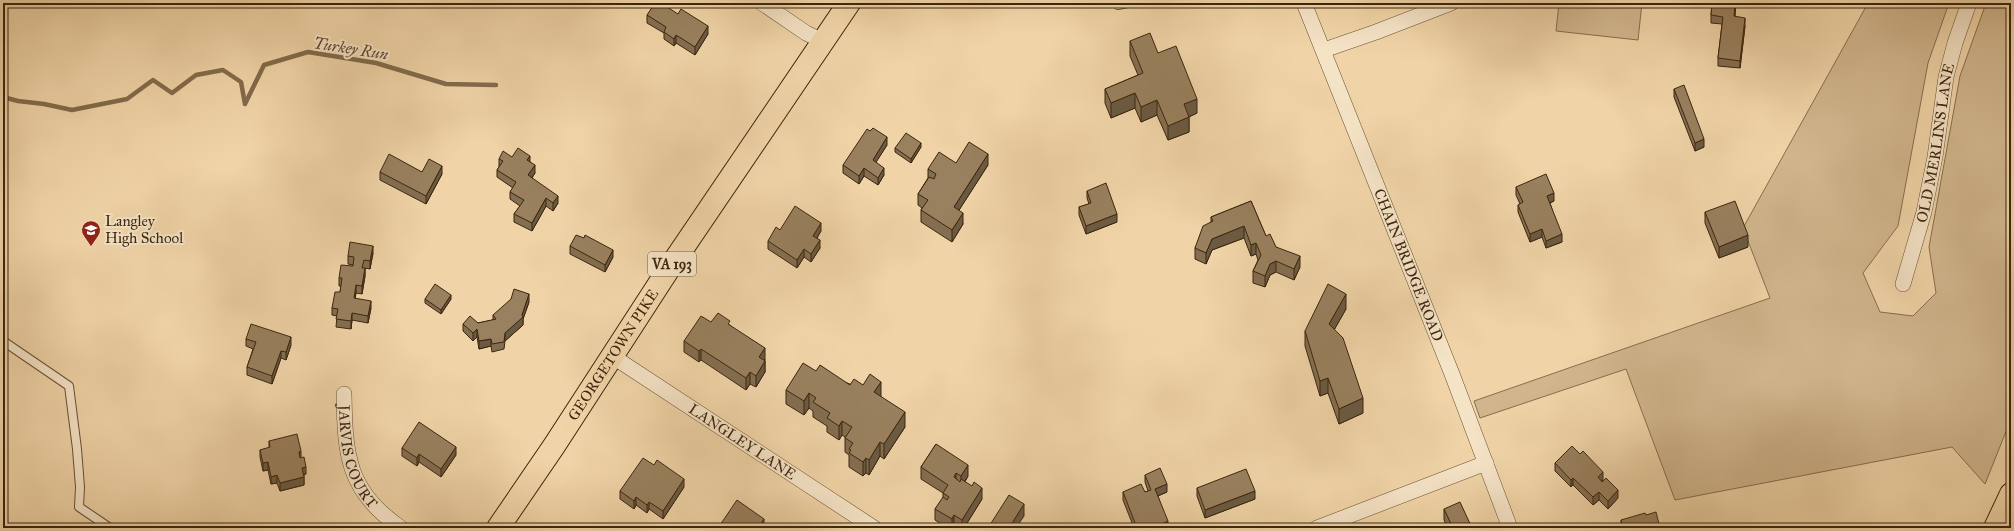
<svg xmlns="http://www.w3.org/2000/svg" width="2014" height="531" font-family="'IM FELL Great Primer',serif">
	<rect width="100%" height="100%" fill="#f0d4a7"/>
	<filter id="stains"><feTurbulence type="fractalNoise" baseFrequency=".005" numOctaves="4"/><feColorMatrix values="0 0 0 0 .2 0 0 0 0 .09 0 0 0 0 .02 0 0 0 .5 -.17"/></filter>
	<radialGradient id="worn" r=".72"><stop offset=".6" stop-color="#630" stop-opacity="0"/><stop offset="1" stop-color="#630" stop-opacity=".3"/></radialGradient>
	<g fill="#d1b68d" stroke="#866e4e">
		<polygon points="1559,3 1642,3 1638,40 1556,31"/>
		<polygon points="1868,3 1949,3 1928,63 1898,226 1863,273 1880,312 1913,316 1936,293 1929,247 1960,76 1985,6 2001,3 2011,5 2011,419 1985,484 1952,447 1675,500 1626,369 1480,418 1474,401 1770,298 1743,228"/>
	</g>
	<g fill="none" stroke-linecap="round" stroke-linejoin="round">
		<polyline stroke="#826b4b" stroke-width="4.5" points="3,97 18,101 44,104 72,110 127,99 153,80 172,93 196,75 223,70 241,82 245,104 264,65 308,52 376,63 446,84 496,85"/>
		<defs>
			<g id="lane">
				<polyline points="1118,5 1127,3"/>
				<polyline points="3,341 69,386 77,449 80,487 79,507 110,528"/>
			</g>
			<g id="street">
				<polyline points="762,3 806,33 823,41"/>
				<path id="s1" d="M 1304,3 L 1452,374 L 1510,528"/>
				<polyline points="1324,50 1376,32 1451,3"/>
				<path id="s2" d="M 1903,284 L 1924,212 L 1935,157 L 1946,77 L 1955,43 L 1969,3"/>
				<path id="s3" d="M 612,356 L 874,528"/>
				<path id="s4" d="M 344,394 C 345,455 347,491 401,528"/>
				<polyline points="1317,528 1486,463"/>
			</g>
			<g id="primary">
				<path id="s5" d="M 498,528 L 554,446 L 670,267 L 849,3"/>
				<polyline points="1995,528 2011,494"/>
			</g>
		</defs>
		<use href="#lane" stroke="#685234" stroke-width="10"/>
		<use href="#street" stroke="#685234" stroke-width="16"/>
		<use href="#primary" stroke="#3b260e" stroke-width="24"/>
		<use href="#lane" stroke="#f5e3c6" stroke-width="8"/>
		<use href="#street" stroke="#f5e3c6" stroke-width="15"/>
		<use href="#primary" stroke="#f0d4a7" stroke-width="22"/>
	</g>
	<g fill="#846e51" stroke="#3b260e">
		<polygon points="1712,3 1736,3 1735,16 1745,26 1740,68 1718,66 1718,58 1722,24 1711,23 1711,15"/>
		<polygon points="647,15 708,34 695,55 676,43 674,46 664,39 664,33 647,23"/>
		<polygon points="1130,41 1158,53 1197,113 1189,117 1189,132 1168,140 1157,115 1141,122 1135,108 1111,118 1105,103 1105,89 1138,75 1130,56"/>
		<polygon points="1674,89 1704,147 1695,151 1674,97"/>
		<polygon points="887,145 876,162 884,175 878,185 864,176 859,184 843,173 843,165"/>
		<polygon points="921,147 911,163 895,152 895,148"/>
		<polygon points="512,157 530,162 535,173 532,178 558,203 553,211 546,206 532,231 514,222 514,214 520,206 510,199 510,192 513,188 497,177 497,170 499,167 499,159"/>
		<polygon points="956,163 988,165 959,210 963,224 952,242 921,222 921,210 922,208 918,205 918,194 928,178 928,169"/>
		<polygon points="380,172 422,172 442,174 426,204 380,180"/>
		<polygon points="1516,187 1554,201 1550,203 1562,242 1546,248 1542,237 1530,242 1518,212 1518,205 1520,204 1516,195"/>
		<polygon points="1087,191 1117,222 1086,234 1079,215 1079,207 1089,204 1087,198"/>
		<polygon points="1251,201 1266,236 1276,247 1300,267 1294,280 1276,272 1270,275 1265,287 1253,283 1253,271 1258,260 1256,254 1251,256 1244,238 1212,250 1206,264 1195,259 1195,248 1211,222 1211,217"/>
		<polygon points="1705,212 1748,247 1719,258 1705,223"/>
		<polygon points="780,230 821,231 817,238 820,248 811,262 804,257 797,268 768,249 768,241"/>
		<polygon points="584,238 613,257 605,272 570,254 570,246"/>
		<polygon points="373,253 370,269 365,268 365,276 362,294 356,293 355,298 371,308 368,323 352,320 351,329 336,327 337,316 332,315 332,308 340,292 341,286 339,286 339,278 353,266 353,265 348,264 348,256"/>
		<polygon points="425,299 451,299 441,314 425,303"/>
		<polygon points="529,302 523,319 523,325 505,341 504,349 492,352 491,346 479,349 477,337 473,341 463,331 463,324 478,323 493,320 493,315"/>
		<polygon points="1346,309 1334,330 1363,413 1339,424 1328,393 1320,396 1305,346 1305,331"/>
		<polygon points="711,322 730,325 765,359 765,372 756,387 750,384 746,390 701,360 699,362 684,352 684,341"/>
		<polygon points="246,339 291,345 286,360 281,358 272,384 247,375 247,367 253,349 246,346"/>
		<polygon points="816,371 881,396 881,397 905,427 884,459 880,456 869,475 866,473 863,476 849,467 849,455 845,452 845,437 842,435 839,440 827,432 827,426 813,417 813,411 809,408 804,415 786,404 786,390"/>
		<polygon points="269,441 301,458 306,474 304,475 304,485 280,491 277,483 271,484 268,470 263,471 260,457 260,450 269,448"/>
		<polygon points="936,444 968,476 965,482 982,499 964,528 957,528 954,526 953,528 948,528 935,520 935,509 943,498 943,493 921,479 921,467"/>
		<polygon points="402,448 456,455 441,477 419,462 417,466 402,456"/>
		<polygon points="1555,463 1603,480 1602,481 1618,498 1608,509 1599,500 1593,505 1573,485 1571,487 1555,471"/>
		<polygon points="1145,475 1167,492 1158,496 1168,528 1134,528 1123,500 1123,492 1145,492 1148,491 1145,482"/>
		<polygon points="684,487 663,519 649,509 647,513 636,505 634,509 620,499 620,491"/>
		<polygon points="1197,488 1255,499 1205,518 1197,496"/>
		<polygon points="1444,509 1472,528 1448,528 1444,520"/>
		<polygon points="1621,520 1659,528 1621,528"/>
	</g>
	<g fill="#6b5a42" stroke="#3b260e">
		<polygon points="1096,3 1105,3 1096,7"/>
		<polygon points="1735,3 1736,3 1734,24 1734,16"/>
		<polygon points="1745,18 1745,26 1740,68 1740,61"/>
		<polygon points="708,26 708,34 695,55 695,47"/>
		<polygon points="676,35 676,43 674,46 674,39"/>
		<polygon points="1135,93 1135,108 1111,118 1111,103"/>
		<polygon points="1197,99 1197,113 1184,119 1184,104"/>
		<polygon points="1157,100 1157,115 1141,122 1141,107"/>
		<polygon points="1189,117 1189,132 1168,140 1168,126"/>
		<polygon points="887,137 887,145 873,167 873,160"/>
		<polygon points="1704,139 1704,147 1695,151 1695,143"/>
		<polygon points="921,143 921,147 911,163 911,159"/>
		<polygon points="988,154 988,165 954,218 954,207"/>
		<polygon points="530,156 530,164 527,160"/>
		<polygon points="535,165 535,173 528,183 528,175"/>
		<polygon points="442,166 442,174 426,204 426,196"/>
		<polygon points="864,168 864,176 859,184 859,176"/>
		<polygon points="884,168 884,175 878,185 878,178"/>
		<polygon points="1554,193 1554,201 1547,204 1547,196"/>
		<polygon points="558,196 558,203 553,211 553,203"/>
		<polygon points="546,198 546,206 532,231 532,223"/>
		<polygon points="963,213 963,224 952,242 952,230"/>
		<polygon points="1117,214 1117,222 1086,234 1086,226"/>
		<polygon points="821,223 821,231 813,244 813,236"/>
		<polygon points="1244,226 1244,238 1212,250 1206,264 1206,253 1212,239"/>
		<polygon points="1542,229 1542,237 1530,242 1530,234"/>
		<polygon points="1562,234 1562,242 1546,248 1546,241"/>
		<polygon points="1748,235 1748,247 1719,258 1719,247"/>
		<polygon points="820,240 820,248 811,262 811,254"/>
		<polygon points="1256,243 1256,254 1251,256 1251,245"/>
		<polygon points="373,246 373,253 370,269 370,261"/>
		<polygon points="804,249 804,257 797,268 797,260"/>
		<polygon points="613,250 613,257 605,272 605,265"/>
		<polygon points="1300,256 1300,267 1294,280 1294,269"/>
		<polygon points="1276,261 1276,272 1270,275 1265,287 1265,276 1270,264"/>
		<polygon points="365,268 365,276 362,294 362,286"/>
		<polygon points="356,285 356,293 354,306 354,298"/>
		<polygon points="529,294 529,302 523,319 523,325 505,341 505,333 522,315"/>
		<polygon points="1346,294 1346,309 1329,339 1329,324"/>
		<polygon points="451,295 451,299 441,314 441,310"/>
		<polygon points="371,301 371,308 368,323 368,316"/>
		<polygon points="352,313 352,320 351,329 351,321"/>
		<polygon points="477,329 477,337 473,341 473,333"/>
		<polygon points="291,337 291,345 286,360 286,352"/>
		<polygon points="491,339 491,346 479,349 479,341"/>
		<polygon points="765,348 765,359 759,368 759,357"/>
		<polygon points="701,349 701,360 699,362 699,351"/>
		<polygon points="281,351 281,358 272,384 272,376"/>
		<polygon points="765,361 765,372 756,387 756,376"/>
		<polygon points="750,372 750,384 746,390 746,378"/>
		<polygon points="1328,378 1328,393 1320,396 1320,381"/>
		<polygon points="881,382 881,396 874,407 874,392"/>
		<polygon points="809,393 809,408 804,415 804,401"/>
		<polygon points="1363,398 1363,413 1339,424 1339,409"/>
		<polygon points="905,412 905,427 884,459 884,444"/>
		<polygon points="842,421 842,435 839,440 839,426"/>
		<polygon points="880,442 880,456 869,475 869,460"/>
		<polygon points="456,447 456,455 441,477 441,469"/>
		<polygon points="301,451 301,459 299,460 299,452"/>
		<polygon points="419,454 419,462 417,466 417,458"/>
		<polygon points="866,458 866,473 863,476 863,462"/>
		<polygon points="268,462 268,470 263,471 263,463"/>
		<polygon points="968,465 968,476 961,487 961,476"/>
		<polygon points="306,467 306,474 302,475 302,468"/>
		<polygon points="1603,472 1603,480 1598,485 1598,477"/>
		<polygon points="956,473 956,484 954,477"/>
		<polygon points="277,475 277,483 271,484 271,477"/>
		<polygon points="304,477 304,485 280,491 280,483"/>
		<polygon points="1573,478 1573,485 1571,487 1571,480"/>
		<polygon points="684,479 684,487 663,519 663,511"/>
		<polygon points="1167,484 1167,492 1155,497 1155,489"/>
		<polygon points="982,488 982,499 964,528 962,528 962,520"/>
		<polygon points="1618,490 1618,498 1608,509 1608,501"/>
		<polygon points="1255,491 1255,499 1205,518 1205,510"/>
		<polygon points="1599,492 1599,500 1593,505 1593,497"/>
		<polygon points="636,497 636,505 634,509 634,501"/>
		<polygon points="649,502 649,509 647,513 647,505"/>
		<polygon points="1024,504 1024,516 1016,528 1009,528"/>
		<polygon points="954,515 954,526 953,528 952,528 952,519"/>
		<polygon points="764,519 764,526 763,528 758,528"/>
		<polygon points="1168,521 1168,528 1161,528 1162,524"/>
		<polygon points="1659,524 1659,528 1653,528 1653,526"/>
	</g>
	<g fill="#99805e" stroke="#3b260e">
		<polygon points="655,3 661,3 678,14 681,9 708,26 695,47 676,35 674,39 664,32 666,27 647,15"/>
		<polygon points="1712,3 1735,3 1734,16 1745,18 1740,61 1718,58 1723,17 1711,15"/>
		<polygon points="1150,33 1158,53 1176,46 1197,99 1184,104 1189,117 1168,126 1157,100 1141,107 1135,93 1111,103 1105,89 1143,73 1130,41"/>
		<polygon points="1684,85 1704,139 1695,143 1674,89"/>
		<polygon points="873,128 887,137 873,160 884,168 878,178 864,168 859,176 843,165 867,129 870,131"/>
		<polygon points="906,133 921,143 911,159 895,148"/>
		<polygon points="969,142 988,154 954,207 963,213 952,230 921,210 928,200 918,194 929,177 934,179 936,174 928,169 939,152 956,163"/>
		<polygon points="518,148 530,156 527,160 535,165 528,175 558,196 553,203 546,198 532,223 514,214 524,200 510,192 516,182 497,170 503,161 499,159 503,151 512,157"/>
		<polygon points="389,154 422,172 429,159 442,166 426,196 380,172"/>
		<polygon points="1546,174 1554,193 1547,196 1562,234 1546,241 1542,229 1530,234 1518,205 1523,202 1516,187"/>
		<polygon points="1106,183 1117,214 1086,226 1079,207 1091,203 1087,191"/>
		<polygon points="1251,201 1266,236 1270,234 1276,247 1300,256 1294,269 1276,261 1270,264 1265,276 1253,271 1261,255 1256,243 1251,245 1244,226 1212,239 1206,253 1195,248 1203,226 1213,221 1211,217"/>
		<polygon points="1735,201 1748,235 1719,247 1705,212"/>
		<polygon points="795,206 821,223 813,236 820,240 811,254 804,249 797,260 768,241 776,227 780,230"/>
		<polygon points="576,235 584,238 585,235 613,250 605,265 570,246"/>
		<polygon points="350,242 373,246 370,261 364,260 362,268 365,268 362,286 356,285 354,298 371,301 368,316 352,313 351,321 336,319 338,309 332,308 335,292 340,292 342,278 339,278 341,265 353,266 354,257 348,256"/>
		<polygon points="435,284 451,295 441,310 425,299"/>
		<polygon points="1328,284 1346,294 1329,324 1343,338 1363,398 1339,409 1328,378 1320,381 1305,331"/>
		<polygon points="514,289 529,294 522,315 523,317 505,333 504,342 492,344 491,339 479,341 477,329 473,333 463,324 470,316 478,323 496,319 493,315 511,299"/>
		<polygon points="718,313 730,321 728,324 765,348 759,357 765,361 756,376 750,372 746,378 701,349 699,351 684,341 701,316 711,322"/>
		<polygon points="251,324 291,337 286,352 281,351 272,376 247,367 256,342 246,339"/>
		<polygon points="803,363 816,371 820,365 850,385 854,379 863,385 870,374 881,382 874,392 905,412 884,444 880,442 869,460 866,458 863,462 849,453 851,450 849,449 853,443 845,438 852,427 842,421 839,426 827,418 830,413 813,402 816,398 809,393 804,401 786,390"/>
		<polygon points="419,422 456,447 441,469 419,454 417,458 402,448"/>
		<polygon points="297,434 301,451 299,452 300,458 304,457 306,467 302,468 304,477 280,483 277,475 271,477 268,462 263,463 260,450 270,447 269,441"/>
		<polygon points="936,444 968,465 961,476 956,473 954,477 960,482 961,479 972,486 974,482 982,488 962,520 954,515 952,519 935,509 943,497 947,500 949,497 943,493 948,485 921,467"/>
		<polygon points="1572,446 1580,454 1583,451 1603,472 1598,477 1602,482 1606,478 1618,490 1608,501 1599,492 1593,497 1573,478 1571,480 1555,463"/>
		<polygon points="643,458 654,465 657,460 684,479 663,511 649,502 647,505 636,497 634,501 620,491"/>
		<polygon points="1160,468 1167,484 1155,489 1168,521 1162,524 1163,527 1161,528 1137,528 1123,492 1141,484 1145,492 1151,490 1145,475"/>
		<polygon points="1246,469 1255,491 1205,510 1197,488"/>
		<polygon points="1009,495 1024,504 1009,528 988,528"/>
		<polygon points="737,500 764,519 758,528 718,528"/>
		<polygon points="1460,502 1472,528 1461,528 1461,526 1457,528 1453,528 1444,509"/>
		<polygon points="1656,512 1659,524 1653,526 1654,528 1623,528 1621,520 1645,513 1646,515"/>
	</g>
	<defs>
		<symbol id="school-pin" viewBox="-11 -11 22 30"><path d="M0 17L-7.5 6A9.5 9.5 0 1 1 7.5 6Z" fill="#8f2418" stroke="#f5e3c6"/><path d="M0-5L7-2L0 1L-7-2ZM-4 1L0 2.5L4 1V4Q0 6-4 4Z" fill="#fff"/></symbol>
	</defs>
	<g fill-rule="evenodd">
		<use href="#school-pin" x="80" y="219" width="22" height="30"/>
	</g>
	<g text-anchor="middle" stroke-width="4" stroke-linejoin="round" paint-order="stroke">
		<rect fill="#f5e3c6" stroke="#735f45" stroke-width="1" x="648" y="252" width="48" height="24" rx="3"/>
		<g font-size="14" font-weight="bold" fill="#3b260e">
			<text x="672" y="269">VA 193</text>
		</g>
		<g font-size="15" fill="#3b260e" stroke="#f5e3c6">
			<text dy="5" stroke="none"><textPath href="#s2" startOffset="145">OLD MERLINS LANE</textPath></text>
			<text dy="5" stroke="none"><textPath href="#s1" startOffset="282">CHAIN BRIDGE ROAD</textPath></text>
			<text dy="5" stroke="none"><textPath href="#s5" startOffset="208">GEORGETOWN PIKE</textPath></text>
			<text dy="5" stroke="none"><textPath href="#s3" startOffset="156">LANGLEY LANE</textPath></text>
			<text dy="5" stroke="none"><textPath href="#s4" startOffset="65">JARVIS COURT</textPath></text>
		</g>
		<g font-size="15" fill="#3b260e" stroke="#f5e3c6" text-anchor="start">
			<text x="105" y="226">Langley<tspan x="105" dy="17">High School</tspan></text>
		</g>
		<g font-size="16" font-style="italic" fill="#5f482c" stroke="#f5e3c6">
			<text transform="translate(351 48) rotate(9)" y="6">Turkey Run</text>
		</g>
	</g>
	<rect width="2014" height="531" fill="none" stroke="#f0d4a7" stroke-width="16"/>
	<rect x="4" y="4" width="2006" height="523" fill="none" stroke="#3b260e" stroke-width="2"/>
	<rect x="8" y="8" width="1998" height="515" fill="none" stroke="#3b260e"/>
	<rect width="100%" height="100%" filter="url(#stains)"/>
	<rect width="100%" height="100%" fill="url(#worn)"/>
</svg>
